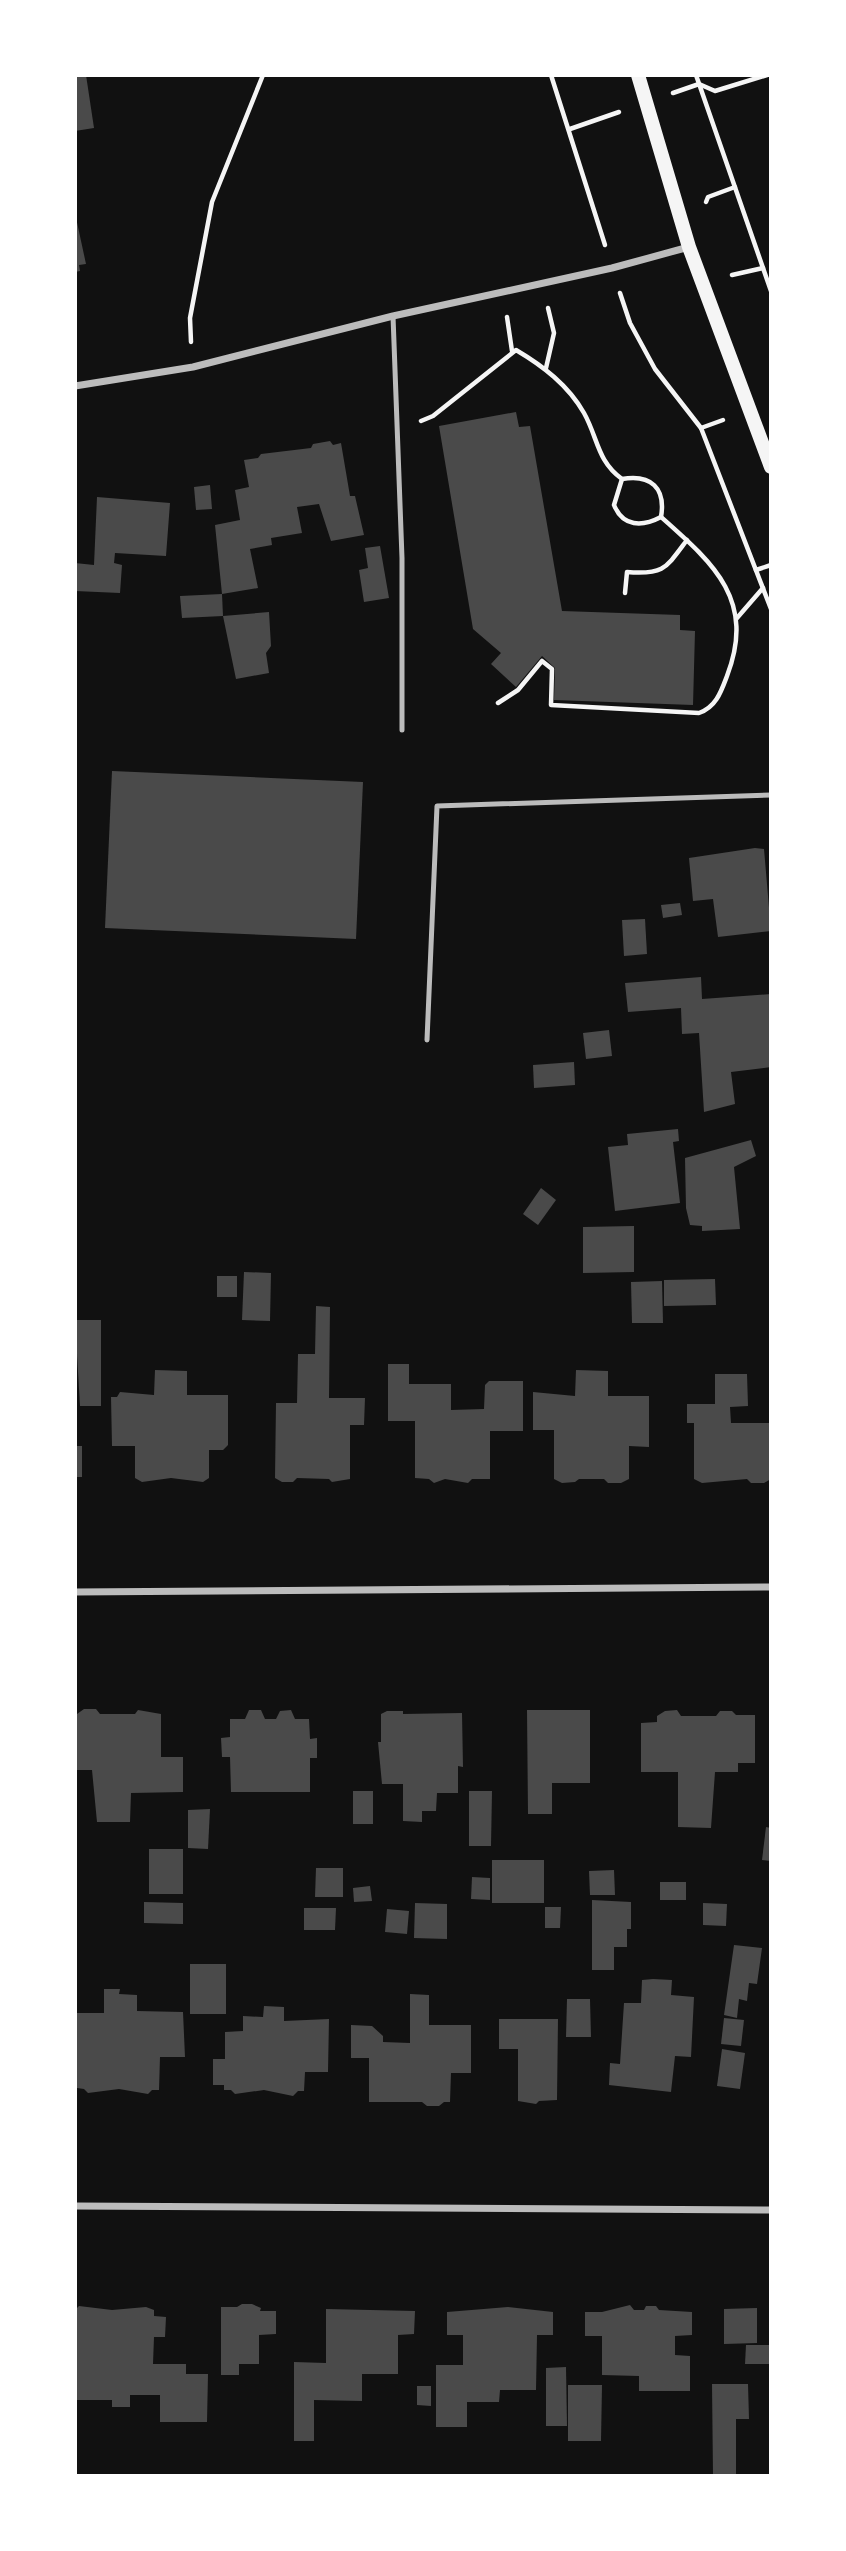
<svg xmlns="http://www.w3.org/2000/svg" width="846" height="2551" font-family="'Open Sans',sans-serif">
	<rect width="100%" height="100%" fill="#111"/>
	<g fill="#4a4a4a">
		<polygon points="75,75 86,75 94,128 75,131"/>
		<polygon points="75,213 86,264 79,265 80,271 75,272"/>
		<polygon points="516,412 519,427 530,426 562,611 680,615 680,630 695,631 693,705 554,700 555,668 542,656 516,687 491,664 501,653 473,629 439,426"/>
		<polygon points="330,441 333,445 341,443 350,496 355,496 364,535 331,541 319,504 297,507 302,533 271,538 272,545 250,549 258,588 222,594 215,525 240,520 235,490 249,487 244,460 258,458 261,454 311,448 313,444"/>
		<polygon points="210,485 212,509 196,510 194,487"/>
		<polygon points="97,497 170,503 166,556 115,553 114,563 122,565 120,593 75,591 75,563 94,565"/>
		<polygon points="380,546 389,598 364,602 359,570 368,568 365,548"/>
		<polygon points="222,594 223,616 182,618 180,596"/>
		<polygon points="269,612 271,646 266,653 269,673 236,679 223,616"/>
		<polygon points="112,771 363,782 356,939 105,928"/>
		<polygon points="755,848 764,849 771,931 718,937 713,899 693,901 689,858"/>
		<polygon points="680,903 682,915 663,918 661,905"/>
		<polygon points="645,919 647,954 624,956 622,920"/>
		<polygon points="701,977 702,999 771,994 771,1067 731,1072 735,1104 704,1112 699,1033 682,1034 681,1008 628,1012 625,983"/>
		<polygon points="609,1030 612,1056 586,1059 583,1033"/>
		<polygon points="574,1062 575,1085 534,1088 533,1065"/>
		<polygon points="678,1129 679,1141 673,1142 680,1203 615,1211 608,1147 628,1145 627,1134"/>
		<polygon points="751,1140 756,1156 734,1167 740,1229 702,1231 702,1226 690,1225 686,1208 685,1158"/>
		<polygon points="541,1188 556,1200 538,1225 523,1214"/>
		<polygon points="634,1226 634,1272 583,1273 583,1227"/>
		<polygon points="244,1272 271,1273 270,1321 242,1320"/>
		<rect x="217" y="1276" width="20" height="21"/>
		<polygon points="715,1279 716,1305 664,1306 664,1280"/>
		<polygon points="662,1281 663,1323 632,1323 631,1282"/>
		<polygon points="316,1306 330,1307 329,1398 365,1398 364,1425 350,1425 350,1479 332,1482 329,1479 297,1478 293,1482 282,1482 275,1478 276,1403 297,1403 298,1354 315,1354"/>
		<polygon points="75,1320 101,1320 101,1406 80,1406"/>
		<polygon points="388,1364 409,1364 409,1384 451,1384 451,1410 484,1409 485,1385 489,1381 523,1381 523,1431 490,1431 490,1479 472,1479 468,1483 445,1479 434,1483 429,1479 415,1478 415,1421 388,1421"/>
		<polygon points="155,1370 187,1371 187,1395 228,1395 228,1445 223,1450 209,1450 209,1478 203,1482 171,1478 142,1482 135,1478 135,1446 112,1446 111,1397 117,1397 120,1392 154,1395"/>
		<polygon points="576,1370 608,1371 608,1396 649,1396 649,1447 629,1446 629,1479 621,1483 608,1483 604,1479 579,1479 575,1482 562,1483 554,1479 554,1430 533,1430 533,1392 575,1396"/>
		<polygon points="715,1374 747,1374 748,1406 730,1407 731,1423 771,1423 771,1479 764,1483 751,1483 747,1479 702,1483 694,1479 694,1423 687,1423 687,1404 715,1404"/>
		<rect x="75" y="1446" width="7" height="31"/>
		<polygon points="84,1709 96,1709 100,1714 135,1714 138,1710 161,1714 161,1757 183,1757 183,1792 131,1793 130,1822 97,1822 92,1770 77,1770 77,1714"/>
		<polygon points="249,1710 261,1710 265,1719 276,1719 280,1711 291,1710 295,1719 309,1719 310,1739 317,1738 317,1758 310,1758 310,1792 231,1792 230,1757 222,1757 221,1738 230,1737 230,1719 245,1719"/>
		<polygon points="527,1710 590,1710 590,1783 552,1783 552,1814 528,1814"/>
		<polygon points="677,1710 681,1716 716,1716 720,1711 732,1711 736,1715 755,1715 755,1763 738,1763 738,1772 715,1772 711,1828 678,1827 678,1772 641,1772 641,1723 657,1722 657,1716 665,1711"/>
		<polygon points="387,1711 403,1711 403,1714 462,1713 463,1767 458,1766 458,1793 437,1793 436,1811 422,1811 422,1822 403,1821 403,1784 382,1784 378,1742 381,1742 381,1714"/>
		<rect x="353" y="1791" width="20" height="33"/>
		<polygon points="469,1791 492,1791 491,1846 469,1846"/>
		<polygon points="210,1809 208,1849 188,1848 188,1810"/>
		<polygon points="766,1827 771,1828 771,1861 762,1860"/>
		<rect x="149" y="1849" width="34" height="45"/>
		<rect x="492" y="1860" width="52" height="43"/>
		<polygon points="316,1868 343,1868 343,1897 315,1897"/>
		<polygon points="614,1870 615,1895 590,1895 589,1871"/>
		<polygon points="472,1877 490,1878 490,1900 471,1899"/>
		<rect x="660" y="1882" width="26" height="18"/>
		<polygon points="370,1886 372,1901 354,1902 353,1888"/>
		<polygon points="592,1900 631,1902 631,1929 627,1929 627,1947 614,1947 614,1970 592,1970"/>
		<polygon points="144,1902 183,1903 183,1924 144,1923"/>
		<polygon points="415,1903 447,1904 447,1939 414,1938"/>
		<polygon points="703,1903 727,1904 726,1926 703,1925"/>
		<polygon points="545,1907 561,1907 560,1928 545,1928"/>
		<polygon points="304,1908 336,1908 335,1930 304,1930"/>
		<polygon points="387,1909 409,1911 407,1934 385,1932"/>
		<polygon points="734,1945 762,1948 757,1984 749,1983 747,2001 739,1999 737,2018 724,2015"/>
		<rect x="190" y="1964" width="36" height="50"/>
		<polygon points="653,1979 672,1980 671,1995 694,1997 691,2057 675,2056 671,2092 609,2085 610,2063 620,2064 624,2003 641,2003 642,1980"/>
		<polygon points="104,1989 120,1989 119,1994 137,1995 137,2011 183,2012 185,2057 160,2057 159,2090 152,2090 148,2094 119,2089 88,2093 84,2089 77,2088 75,2013 104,2013"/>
		<polygon points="410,1994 429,1995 429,2025 471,2025 471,2073 451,2073 450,2102 444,2102 439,2106 427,2106 422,2102 369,2102 369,2058 351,2058 351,2025 372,2026 383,2036 383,2042 410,2043"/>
		<polygon points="567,1999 590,1999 591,2037 566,2037"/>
		<polygon points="264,2006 284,2007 284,2021 329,2019 328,2072 305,2072 304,2091 298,2091 293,2096 264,2090 235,2094 231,2090 224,2090 224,2085 213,2085 213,2059 225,2059 225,2032 243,2031 243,2016 263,2017"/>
		<polygon points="724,2018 744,2020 741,2046 721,2044"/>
		<polygon points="499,2019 558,2019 557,2100 539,2101 536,2104 518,2101 518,2049 499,2049"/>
		<polygon points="722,2049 745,2053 740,2089 717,2086"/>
		<polygon points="242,2304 252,2304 261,2308 260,2311 276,2311 276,2334 259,2335 259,2364 239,2364 239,2375 221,2375 221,2307 237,2307"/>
		<polygon points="630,2305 634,2310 644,2310 646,2306 656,2306 659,2310 692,2312 692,2335 675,2336 675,2355 690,2356 690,2391 639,2391 639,2376 602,2375 602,2336 585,2336 585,2312 602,2312"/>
		<polygon points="79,2306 112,2310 146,2307 154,2310 154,2316 166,2317 165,2337 154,2337 153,2364 186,2364 186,2374 208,2374 207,2422 160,2422 160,2395 130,2395 130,2407 112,2407 112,2400 75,2400 75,2310"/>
		<polygon points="508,2307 553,2312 553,2335 537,2335 536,2390 500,2390 499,2402 467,2402 467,2427 436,2427 436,2365 463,2365 463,2335 447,2335 447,2312"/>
		<polygon points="757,2308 757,2343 724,2344 724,2309"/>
		<polygon points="326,2309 415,2311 414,2334 398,2335 398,2374 362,2374 362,2401 314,2400 314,2441 294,2441 294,2362 326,2363"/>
		<polygon points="746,2345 771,2345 771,2364 745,2364"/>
		<polygon points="566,2367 567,2426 546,2426 546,2368"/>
		<polygon points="712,2384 748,2384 749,2419 736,2419 736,2476 713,2476"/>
		<polygon points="568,2385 602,2385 601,2441 568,2441"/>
		<polygon points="417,2386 431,2386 431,2406 417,2405"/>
	</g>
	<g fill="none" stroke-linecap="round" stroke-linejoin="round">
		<g stroke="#f5f5f5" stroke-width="4.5">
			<polyline points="551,75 605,245"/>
			<polyline points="696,75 771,291"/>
			<polyline points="673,93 699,84 715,91 767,75"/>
			<polyline points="570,129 619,112"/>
			<polyline points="706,202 708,197 735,187"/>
			<polyline points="732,275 763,268"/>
			<polyline points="620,293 630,323 655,369 701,428 771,609"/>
			<polyline points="507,317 512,351"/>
			<polyline points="191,342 190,318 212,202 263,75"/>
			<polyline points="546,368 554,333 548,308"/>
			<path d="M 421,421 L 433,416 L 516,350 C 543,366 568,385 584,413 C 598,438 597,461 622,479 L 614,505 C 623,527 642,527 661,517 C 714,564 756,600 727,676 C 721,692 716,707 699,713 L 551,705 L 552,669 L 542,661 L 518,690 L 498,703"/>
			<polyline points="701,428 723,420"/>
			<path d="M 622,479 C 651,474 666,488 661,517"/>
			<polyline points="756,570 771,565"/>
			<path d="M 625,593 L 627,572 C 664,575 666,568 687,540"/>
			<polyline points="737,618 763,588"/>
		</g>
		<g stroke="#bcbcbc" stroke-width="5">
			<polyline points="393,316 402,558 402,730"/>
			<polyline points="427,1040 437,806 771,795"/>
		</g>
		<g stroke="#bcbcbc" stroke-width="7">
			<polyline points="75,386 193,367 393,316 612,268 689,247"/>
			<polyline points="75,1592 771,1587"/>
			<polyline points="75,2206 771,2210"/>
		</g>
		<polyline stroke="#f5f5f5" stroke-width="14" points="638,75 689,247 771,467"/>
	</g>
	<rect width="846" height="2551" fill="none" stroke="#ffffff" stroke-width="154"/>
</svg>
